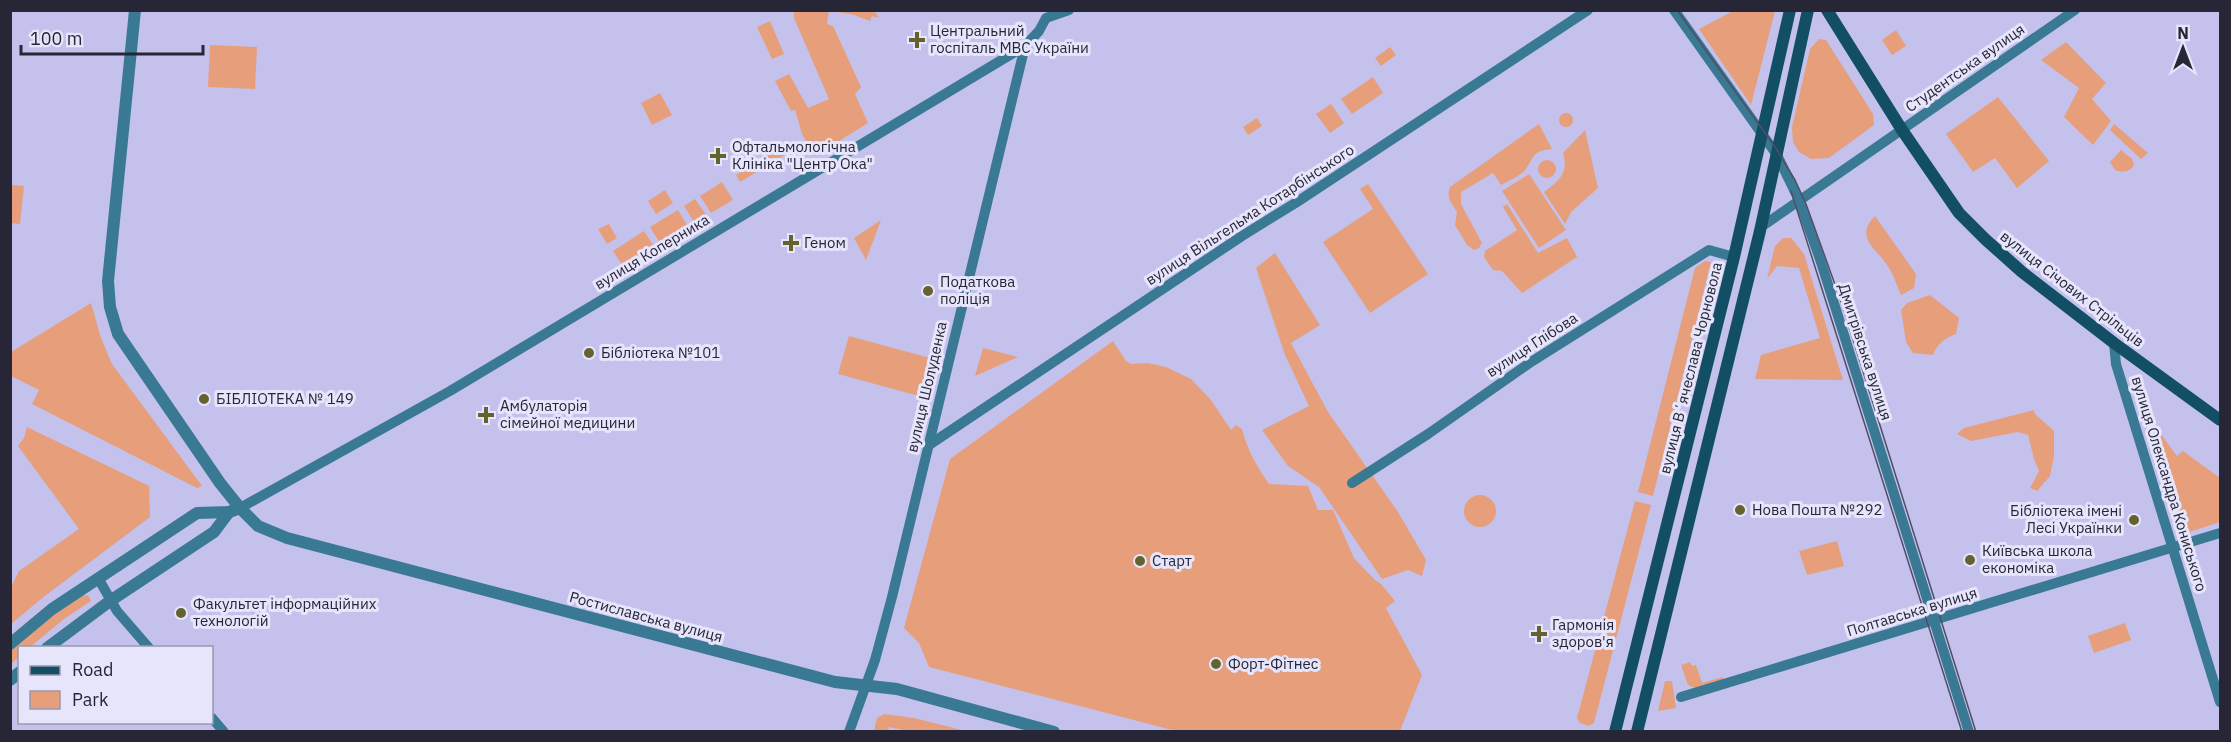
<svg xmlns="http://www.w3.org/2000/svg" width="2231" height="742" font-family="'IBM Plex Sans',sans-serif">
	<rect width="100%" height="100%" fill="#c4c2ec"/>
	<g fill="#e79e7b">
		<polygon points="794,11 875,11 879,18 872,16 870,21 851,14 829,11 827,24 833,26 861,87 855,94 868,123 815,156 802,134 795,110 791,111 775,81 789,74 808,108 829,99 794,18"/>
		<polygon points="1733,11 1775,11 1751,105 1699,29"/>
		<polygon points="770,21 784,54 772,59 757,27"/>
		<polygon points="1896,30 1906,46 1892,55 1882,40"/>
		<polygon points="1819,39 1826,40 1873,114 1874,125 1829,158 1811,159 1799,152 1793,142 1792,127 1810,49"/>
		<polygon points="2066,42 2106,83 2092,99 2111,121 2093,145 2064,117 2079,88 2041,60"/>
		<polygon points="210,45 257,47 255,89 208,87"/>
		<polygon points="1390,47 1396,55 1381,66 1375,58"/>
		<polygon points="1373,77 1383,93 1352,114 1341,99"/>
		<polygon points="660,93 672,115 652,125 641,103"/>
		<polygon points="1998,97 2049,161 2017,188 1995,158 1973,172 1946,134"/>
		<polygon points="1331,104 1344,123 1330,133 1316,114"/>
		<circle cx="1566" cy="120" r="7"/>
		<polygon points="1257,118 1262,126 1248,135 1243,127"/>
		<path d="M 1539,124 L 1552,149 C 1533,151 1535,155 1526,169 C 1521,176 1508,181 1501,185 L 1493,173 L 1461,192 L 1461,204 L 1482,243 L 1479,248 L 1474,250 L 1467,245 L 1455,225 L 1457,212 C 1451,203 1446,197 1450,187 Z"/>
		<polygon points="2114,124 2148,153 2141,159 2110,130"/>
		<path d="M 1585,130 L 1598,188 L 1571,212 L 1565,224 L 1544,192 C 1559,181 1569,173 1563,153 Z"/>
		<polygon points="791,141 795,149 740,182 736,175"/>
		<path d="M 2121,150 L 2132,159 L 2134,165 C 2130,172 2122,173 2115,170 L 2110,162 Z"/>
		<circle cx="1547" cy="169" r="9"/>
		<polygon points="1529,174 1566,230 1539,248 1502,191"/>
		<polygon points="722,182 733,200 711,213 700,196"/>
		<polygon points="1368,184 1428,274 1370,313 1323,242 1373,209 1360,189"/>
		<polygon points="11,185 24,186 20,224 11,223"/>
		<polygon points="665,190 673,203 656,214 648,201"/>
		<polygon points="695,199 707,216 695,224 684,206"/>
		<polygon points="1507,204 1538,253 1567,238 1577,257 1522,293 1502,271 1493,270 1484,257 1485,251 1517,230 1503,207"/>
		<polygon points="678,210 689,228 661,245 650,227"/>
		<path d="M 1875,216 L 1916,274 L 1914,288 L 1901,295 C 1897,286 1894,276 1889,268 C 1878,249 1853,238 1875,216 Z"/>
		<polygon points="881,220 866,260 854,238"/>
		<polygon points="609,224 617,238 607,244 598,229"/>
		<polygon points="644,231 655,248 624,268 613,251"/>
		<polygon points="1783,238 1791,238 1804,254 1843,380 1755,379 1761,355 1820,338 1799,268 1777,266 1767,279 1775,246"/>
		<polygon points="1275,253 1320,325 1291,343 1328,412 1398,512 1426,560 1422,576 1408,570 1382,579 1319,487 1288,466 1262,430 1309,406 1285,355 1256,268"/>
		<polygon points="1705,261 1711,262 1653,496 1638,492 1695,268"/>
		<path d="M 1930,295 L 1959,318 L 1956,334 C 1945,338 1937,344 1933,355 L 1913,353 L 1906,342 L 1901,310 L 1907,303 Z"/>
		<polygon points="91,303 101,338 112,364 202,486 197,488 32,404 39,390 11,376 11,352"/>
		<polygon points="849,336 930,358 919,396 838,374"/>
		<path d="M 1113,341 L 1126,361 L 1131,364 L 1148,363 L 1166,367 L 1191,379 L 1211,400 L 1231,430 L 1236,425 L 1242,429 C 1247,449 1257,467 1269,484 L 1308,486 L 1318,510 L 1333,510 L 1354,558 L 1375,580 L 1382,585 L 1395,601 L 1386,608 L 1422,675 L 1400,731 L 1176,731 L 929,667 L 919,643 L 904,628 L 950,459 Z"/>
		<polygon points="983,348 1018,357 975,376"/>
		<polygon points="2034,410 2035,414 2054,431 2054,456 2050,476 2037,491 2030,488 2039,471 2034,459 2028,435 2018,432 1971,441 1957,434 1964,428"/>
		<polygon points="2143,410 2177,456 2183,451 2220,478 2220,522 2186,533"/>
		<polygon points="27,427 149,486 150,517 46,595 11,624 11,587 19,571 79,529 18,446 24,438"/>
		<circle cx="1480" cy="511" r="16"/>
		<polygon points="1635,501 1651,505 1594,723 1589,726 1580,723 1577,718"/>
		<polygon points="1837,541 1844,566 1807,575 1799,551"/>
		<polygon points="88,595 91,601 64,619 30,647 20,648 19,657 11,664 10,649 77,596"/>
		<polygon points="2125,623 2131,640 2094,653 2088,636"/>
		<polygon points="1690,662 1692,666 1696,665 1702,683 1723,677 1723,680 1695,688 1688,685 1681,665"/>
		<polygon points="1665,681 1672,681 1676,708 1658,711"/>
		<polygon points="884,714 914,718 966,731 907,731 889,727 888,731 874,731 877,718"/>
	</g>
	<g fill="none" stroke-linecap="round" stroke-linejoin="round">
		<g stroke="#3a7993" stroke-width="10">
			<polyline points="1674,10 1777,155 1799,200 1821,262 1969,732"/>
			<polyline points="1761,227 2075,10"/>
			<polyline points="2114,343 2116,364 2220,702"/>
			<polyline points="929,445 1242,236 1297,202 1588,10"/>
			<polyline points="1352,483 1428,434 1531,362 1709,250 1734,257"/>
			<polyline points="240,508 450,391 1025,46 1039,31 1046,18 1069,10"/>
			<polyline points="98,578 117,611 149,648"/>
			<polyline points="1681,697 2220,533"/>
			<polyline points="212,718 224,732"/>
			<polyline points="849,732 875,660 892,597 1025,46"/>
		</g>
		<g stroke="#3a7993" stroke-width="12">
			<polyline points="135,10 108,281 110,307 118,334 220,483 240,508 258,526 287,538 835,682 897,689 1054,732"/>
			<polyline points="10,644 52,609 197,513 229,512 240,508"/>
			<polyline points="47,648 110,601 214,532 229,512"/>
			<polyline points="10,680 20,672"/>
		</g>
		<g stroke="#134f64" stroke-width="12">
			<polyline points="1827,10 1902,130 1959,213 1985,239 2022,272 2114,343 2220,420"/>
			<polyline points="1615,732 1734,257 1790,10"/>
			<polyline points="1637,732 1760,231 1808,10"/>
		</g>
		<g stroke="#504e65" stroke-width="1.5">
			<polyline points="1677,10 1775,147 1795,180 1806,204 1842,304 1976,732"/>
			<polyline points="1791,191 1962,732"/>
		</g>
	</g>
	<g fill="#64622f" stroke="#e6e5fb" stroke-width="2">
		<path d="M914 31h6v6h6v6h-6v6h-6v-6h-6v-6h6z"/>
		<path d="M715 147h6v6h6v6h-6v6h-6v-6h-6v-6h6z"/>
		<path d="M788 234h6v6h6v6h-6v6h-6v-6h-6v-6h6z"/>
		<circle cx="928" cy="291" r="6"/>
		<circle cx="589" cy="353" r="6"/>
		<circle cx="204" cy="399" r="6"/>
		<path d="M483 406h6v6h6v6h-6v6h-6v-6h-6v-6h6z"/>
		<circle cx="1740" cy="510" r="6"/>
		<circle cx="2134" cy="520" r="6"/>
		<circle cx="1970" cy="560" r="6"/>
		<circle cx="1140" cy="561" r="6"/>
		<circle cx="181" cy="613" r="6"/>
		<path d="M1536 625h6v6h6v6h-6v6h-6v-6h-6v-6h6z"/>
		<circle cx="1216" cy="664" r="6"/>
	</g>
	<g text-anchor="middle" stroke-width="6" stroke-linejoin="round" paint-order="stroke">
		<g font-size="15" fill="#272636" stroke="#e6e5fb" text-anchor="start">
			<text x="930" y="36">Центральний<tspan x="930" dy="17">госпіталь МВС України</tspan></text>
			<text x="732" y="152">Офтальмологічна<tspan x="732" dy="17">Клініка "Центр Ока"</tspan></text>
			<text x="804" y="248">Геном</text>
			<text x="940" y="287">Податкова<tspan x="940" dy="17">поліція</tspan></text>
			<text x="601" y="358">Бібліотека №101</text>
			<text x="216" y="404">БІБЛІОТЕКА № 149</text>
			<text x="500" y="411">Амбулаторія<tspan x="500" dy="17">сімейної медицини</tspan></text>
			<text x="1752" y="515">Нова Пошта №292</text>
			<text x="2122" y="516" text-anchor="end">Бібліотека імені<tspan x="2122" dy="17">Лесі Українки</tspan></text>
			<text x="1982" y="556">Київська школа<tspan x="1982" dy="17">економіка</tspan></text>
			<text x="1152" y="566">Старт</text>
			<text x="193" y="609">Факультет інформаційних<tspan x="193" dy="17">технологій</tspan></text>
			<text x="1552" y="630">Гармонія<tspan x="1552" dy="17">здоров'я</tspan></text>
			<text x="1228" y="669">Форт-Фітнес</text>
		</g>
		<g font-size="15" fill="#272636" stroke="#e6e5fb">
			<text transform="translate(1965 68) rotate(-35)" y="5">Студентська вулиця</text>
			<text transform="translate(1250 215) rotate(-33)" y="5">вулиця Вільгельма Котарбінського</text>
			<text transform="translate(652 252) rotate(-31)" y="5">вулиця Коперника</text>
			<text transform="translate(2072 289) rotate(38)" y="5">вулиця Січових Стрільців</text>
			<text transform="translate(1532 345) rotate(-33)" y="5">вулиця Глібова</text>
			<text transform="translate(1865 352) rotate(72)" y="5">Дмитрівська вулиця</text>
			<text transform="translate(1691 368) rotate(-76)" y="5">вулиця Вʼячеслава Чорновола</text>
			<text transform="translate(927 387) rotate(-77)" y="5">вулиця Шолуденка</text>
			<text transform="translate(2169 484) rotate(73)" y="5">вулиця Олександра Кониського</text>
			<text transform="translate(1912 612) rotate(-17)" y="5">Полтавська вулиця</text>
			<text transform="translate(646 617) rotate(15)" y="5">Ростиславська вулиця</text>
		</g>
	</g>
	<rect width="2231" height="742" fill="none" stroke="#272636" stroke-width="24"/>
	<rect x="18" y="646" width="195" height="78" fill="#e6e5fb" stroke="#9a99ac" stroke-width="1.5"/>
	<rect x="30" y="666" width="30" height="9" fill="#134f64" stroke="#9a99ac" stroke-width="1.5"/>
	<text x="72" y="676" font-size="18" fill="#272636">Road</text>
	<rect x="30" y="691" width="30" height="18" fill="#e79e7b" stroke="#9a99ac" stroke-width="1.5"/>
	<text x="72" y="706" font-size="18" fill="#272636">Park</text>
	<g transform="translate(2183 48)" stroke="#e6e5fb" stroke-width="4.5" paint-order="stroke">
	<path d="M0-4.5L10 22L0 15L-10 22Z" fill="#272636"/>
	<text y="-9" font-size="16" font-weight="bold" text-anchor="middle" fill="#272636">N</text>
	</g>
	<path d="M21 45v9h182v-9" fill="none" stroke="#272636" stroke-width="3"/>
	<text x="30" y="45" font-size="18" fill="#272636" stroke="#e6e5fb" stroke-width="4.5" paint-order="stroke">100 m</text>
</svg>
